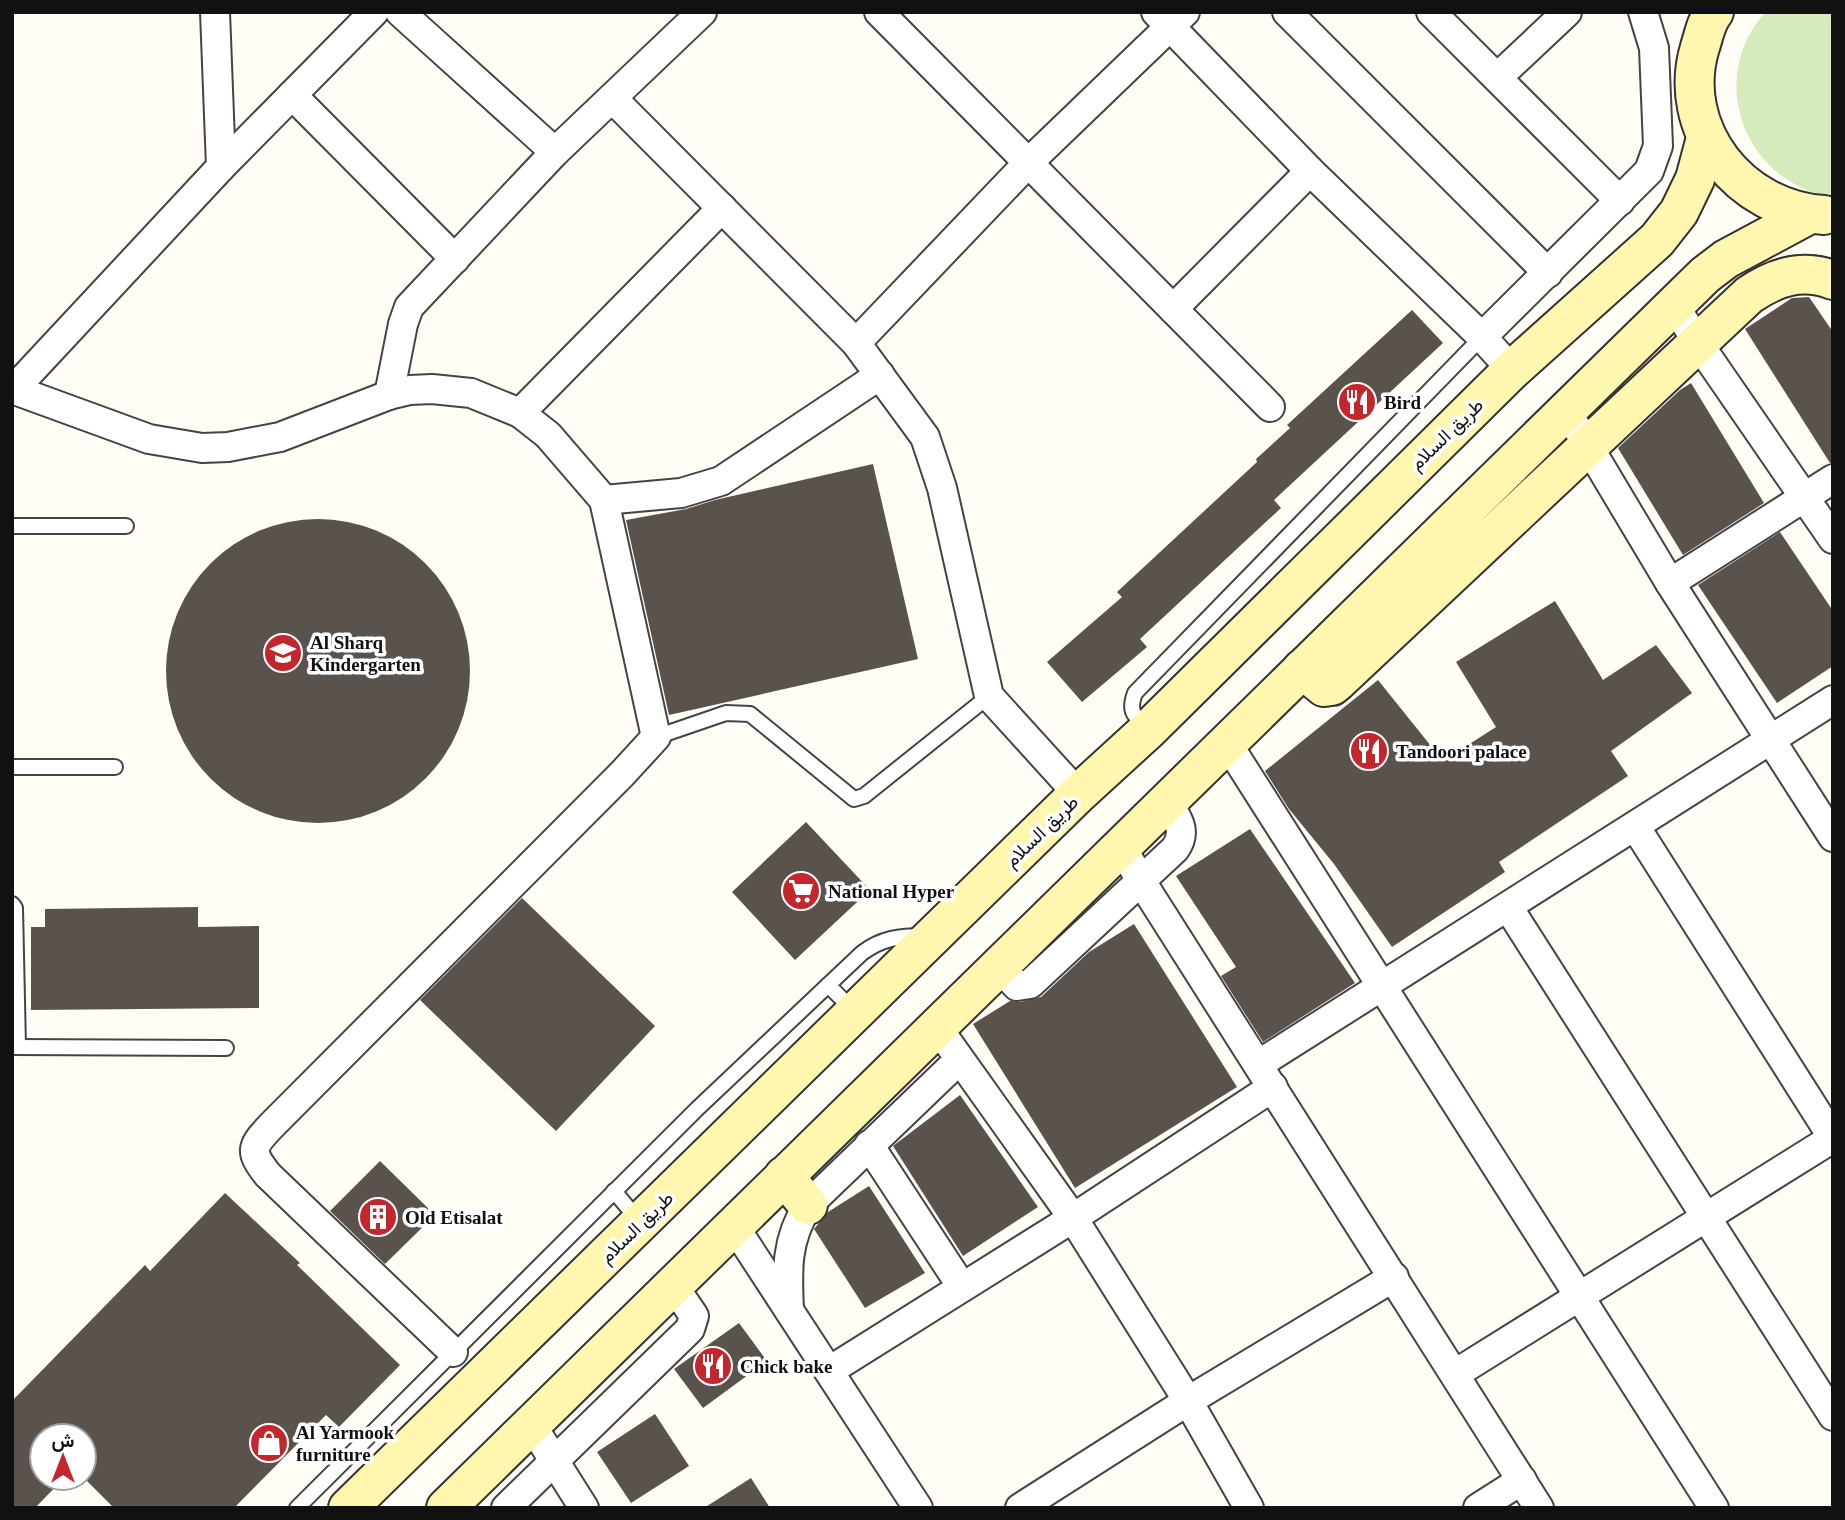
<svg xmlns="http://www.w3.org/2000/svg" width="1845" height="1520" font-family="'Times New Roman',Vazirmatn,serif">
	<rect width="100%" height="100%" fill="#fffdf5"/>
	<path fill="#d5ebbd" d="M 1766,12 L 1833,12 L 1833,196 C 1814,196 1794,185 1779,174 C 1729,134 1721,59 1766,12 Z"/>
	<g fill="#5a524d">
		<polygon points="1809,297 1833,332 1833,462 1830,463 1745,329 1792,298"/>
		<polygon points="1412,310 1443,343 1274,500 1281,508 1140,639 1147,647 1082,702 1047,662 1122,597 1117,592 1257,462 1256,459 1290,428 1287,425"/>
		<polygon points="1691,383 1764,503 1683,555 1618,448 1680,390"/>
		<polygon points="873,464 918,659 669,715 626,520 686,509 715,500"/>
		<circle cx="318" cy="671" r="152"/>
		<polygon points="1780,532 1833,611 1833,666 1777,703 1698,585"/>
		<polygon points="1555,601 1603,680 1656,645 1692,693 1611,751 1628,776 1499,862 1505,872 1392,947 1334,864 1289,809 1265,771 1378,680 1443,761 1496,727 1456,662"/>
		<polygon points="806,822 870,890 795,960 732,892"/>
		<polygon points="1250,829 1355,983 1263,1042 1221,976 1236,967 1176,876"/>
		<polygon points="522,898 655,1026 556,1131 420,1000"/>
		<polygon points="198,907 198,927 259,926 259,1008 31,1010 31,927 45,927 45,909"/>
		<polygon points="1134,924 1237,1087 1075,1188 973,1024 1010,1001 1020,1002 1041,997 1089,952"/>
		<polygon points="960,1095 1038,1207 963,1256 893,1146"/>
		<polygon points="380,1161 435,1215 385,1264 330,1211"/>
		<polygon points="869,1186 925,1273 865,1308 814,1229 828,1212"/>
		<polygon points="225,1193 300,1263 297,1265 400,1365 339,1427 326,1415 234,1508 114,1508 84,1478 84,1436 42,1436 42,1478 64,1478 35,1508 12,1508 12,1401 145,1265 150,1271"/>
		<polygon points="739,1323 767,1361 703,1408 674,1369"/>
		<polygon points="655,1414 689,1466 631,1503 597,1452"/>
		<polygon points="751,1478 770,1508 704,1508"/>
	</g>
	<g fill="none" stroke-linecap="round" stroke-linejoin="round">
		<defs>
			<g id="lane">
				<polyline points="12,526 126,526"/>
				<path d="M 1147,729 C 1134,715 1128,712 1135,693 L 1482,337"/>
				<polyline points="656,737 726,713 750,714 854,799 864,796 989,696"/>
				<polyline points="12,767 115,767"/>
				<polyline points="12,904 15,908 18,1047"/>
				<polyline points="828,985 854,1011"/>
				<polyline points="12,1047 226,1048"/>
				<polyline points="614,1191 639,1221"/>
				<path d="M 297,1508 L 697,1109 L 862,953 C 882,938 900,936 924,936"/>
			</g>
			<g id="street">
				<polyline points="215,12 221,167"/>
				<polyline points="400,12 555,152"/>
				<polyline points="879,12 1270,407"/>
				<polyline points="1156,12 1310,171 1482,337 1512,370"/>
				<polyline points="1287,12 1548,273"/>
				<polyline points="1431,12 1620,201"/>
				<polyline points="1498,77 1567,12"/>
				<polyline points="292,95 455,259"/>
				<polyline points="612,98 856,343 925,437 942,488 989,696 1078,794"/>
				<polyline points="1674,305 1698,343 1833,539"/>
				<polyline points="1173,309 1310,171"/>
				<polyline points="1482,337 1649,171 1658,146 1654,48 1643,12"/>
				<polyline points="856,343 1028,163 1185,12"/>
				<path d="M 12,389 L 149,439 L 202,448 L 228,447 L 280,437 L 389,395 L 410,390 L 432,389 L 471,393 L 520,413 L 548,435 L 604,500 L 656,737 L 622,774 L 272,1125 C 251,1147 249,1151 268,1175 L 453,1352"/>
				<polyline points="14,389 221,167 374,12"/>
				<polyline points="389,395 403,324 409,307 555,152 702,12"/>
				<polyline points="520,413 722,208"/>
				<polyline points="1578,429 1670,583 1833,837"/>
				<polyline points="604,500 681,493 721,481 880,375"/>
				<polyline points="1670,583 1833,479"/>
				<polyline points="1227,743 1714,1508"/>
				<polyline points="1635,826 1833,1138"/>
				<polyline points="1121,846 1141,881 1539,1508"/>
				<polyline points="1508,907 1833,1416"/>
				<path d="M 998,966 L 1017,986 L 1030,984 L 1175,849 C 1188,831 1177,818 1167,801"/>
				<polyline points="937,1027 1073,1218 1188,1401 1249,1508"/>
				<polyline points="1259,1064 1833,700"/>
				<polyline points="869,1145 962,1287"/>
				<polyline points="734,1226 918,1508"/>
				<path d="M 789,1310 C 787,1269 786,1240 808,1205 L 959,1060"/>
				<polyline points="829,1371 1073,1218 1273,1087"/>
				<polyline points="1455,1374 1833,1138"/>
				<polyline points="531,1424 584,1508"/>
				<polyline points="506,1508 690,1329 694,1316 673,1285"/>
				<polyline points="1020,1508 1188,1401 1394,1277"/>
				<polyline points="1478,1508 1522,1480"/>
			</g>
			<g id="secondary">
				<path d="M 1714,12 C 1706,22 1704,35 1700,47 C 1675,129 1740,210 1824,215"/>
				<path d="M 1302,669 L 1324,687 L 1332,686 L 1338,681 L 1749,295 C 1775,277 1802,268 1833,280"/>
				<polyline points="784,1176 808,1205"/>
				<polyline points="348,1508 1078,794 1148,730 1512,370 1657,240 1679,212 1695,179 1706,138"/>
				<polyline points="446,1508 1705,275 1726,259 1810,214"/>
			</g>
		</defs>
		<use href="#lane" stroke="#444" stroke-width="18"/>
		<use href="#street" stroke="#444" stroke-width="32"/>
		<use href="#secondary" stroke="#333" stroke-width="42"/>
		<use href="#lane" stroke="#fff" stroke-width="14"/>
		<use href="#street" stroke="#fff" stroke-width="28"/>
		<use href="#secondary" stroke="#fff6b0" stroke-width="38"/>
	</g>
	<defs>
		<symbol id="restaurant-disc" viewBox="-11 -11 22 22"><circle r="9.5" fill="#c4262e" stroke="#fff"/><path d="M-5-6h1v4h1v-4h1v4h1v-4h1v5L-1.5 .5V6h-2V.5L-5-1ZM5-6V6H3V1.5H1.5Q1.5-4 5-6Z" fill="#fff"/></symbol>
		<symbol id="school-disc" viewBox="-11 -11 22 22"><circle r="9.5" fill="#c4262e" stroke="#fff"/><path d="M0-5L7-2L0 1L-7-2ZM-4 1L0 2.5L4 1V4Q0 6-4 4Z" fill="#fff"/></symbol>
		<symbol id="supermarket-disc" viewBox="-11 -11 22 22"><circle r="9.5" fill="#c4262e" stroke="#fff"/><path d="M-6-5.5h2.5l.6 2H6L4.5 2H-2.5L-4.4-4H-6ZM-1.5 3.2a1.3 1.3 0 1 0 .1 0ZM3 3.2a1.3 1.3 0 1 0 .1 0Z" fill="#fff"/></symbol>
		<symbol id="building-disc" viewBox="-11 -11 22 22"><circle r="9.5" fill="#c4262e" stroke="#fff"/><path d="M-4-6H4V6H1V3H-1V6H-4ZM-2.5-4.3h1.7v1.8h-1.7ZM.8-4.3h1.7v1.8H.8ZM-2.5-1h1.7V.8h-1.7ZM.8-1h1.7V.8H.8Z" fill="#fff"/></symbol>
		<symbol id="shop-disc" viewBox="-11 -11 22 22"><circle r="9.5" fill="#c4262e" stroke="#fff"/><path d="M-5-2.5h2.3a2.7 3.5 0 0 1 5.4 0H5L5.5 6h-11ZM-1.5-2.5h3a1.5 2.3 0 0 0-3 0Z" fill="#fff"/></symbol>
	</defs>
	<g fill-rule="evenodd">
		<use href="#restaurant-disc" x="1335" y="380" width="44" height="44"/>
		<use href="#school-disc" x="261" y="631" width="44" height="44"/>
		<use href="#restaurant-disc" x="1347" y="729" width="44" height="44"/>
		<use href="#supermarket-disc" x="779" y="869" width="44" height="44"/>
		<use href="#building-disc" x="356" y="1195" width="44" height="44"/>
		<use href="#restaurant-disc" x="691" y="1344" width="44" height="44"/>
		<use href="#shop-disc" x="247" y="1421" width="44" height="44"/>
	</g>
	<g text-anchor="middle" stroke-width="7" stroke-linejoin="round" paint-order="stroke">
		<g font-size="19" font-weight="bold" fill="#111" stroke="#fff" text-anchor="start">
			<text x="1384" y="409">Bird</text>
			<text x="310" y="649">Al Sharq<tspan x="310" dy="22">Kindergarten</tspan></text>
			<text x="1396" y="758">Tandoori palace</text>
			<text x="828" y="898">National Hyper</text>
			<text x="405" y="1224">Old Etisalat</text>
			<text x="740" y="1373">Chick bake</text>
			<text x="296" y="1439">Al Yarmook<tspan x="296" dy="22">furniture</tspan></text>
		</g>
		<g font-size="19" fill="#111" stroke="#fff">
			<text transform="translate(1446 434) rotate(-44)" y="7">طريق السلام</text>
			<text transform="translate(1041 831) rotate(-44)" y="7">طريق السلام</text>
			<text transform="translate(636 1227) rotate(-44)" y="7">طريق السلام</text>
		</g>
	</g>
	<rect width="1845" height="1520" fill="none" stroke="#111111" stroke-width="28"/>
	<g transform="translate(63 1457)"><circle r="33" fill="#ffffff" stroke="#a0a0a0" stroke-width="2"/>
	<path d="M0-5L12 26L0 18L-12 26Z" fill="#c4262e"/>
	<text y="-10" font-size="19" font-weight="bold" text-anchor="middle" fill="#111111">ش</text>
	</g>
</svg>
